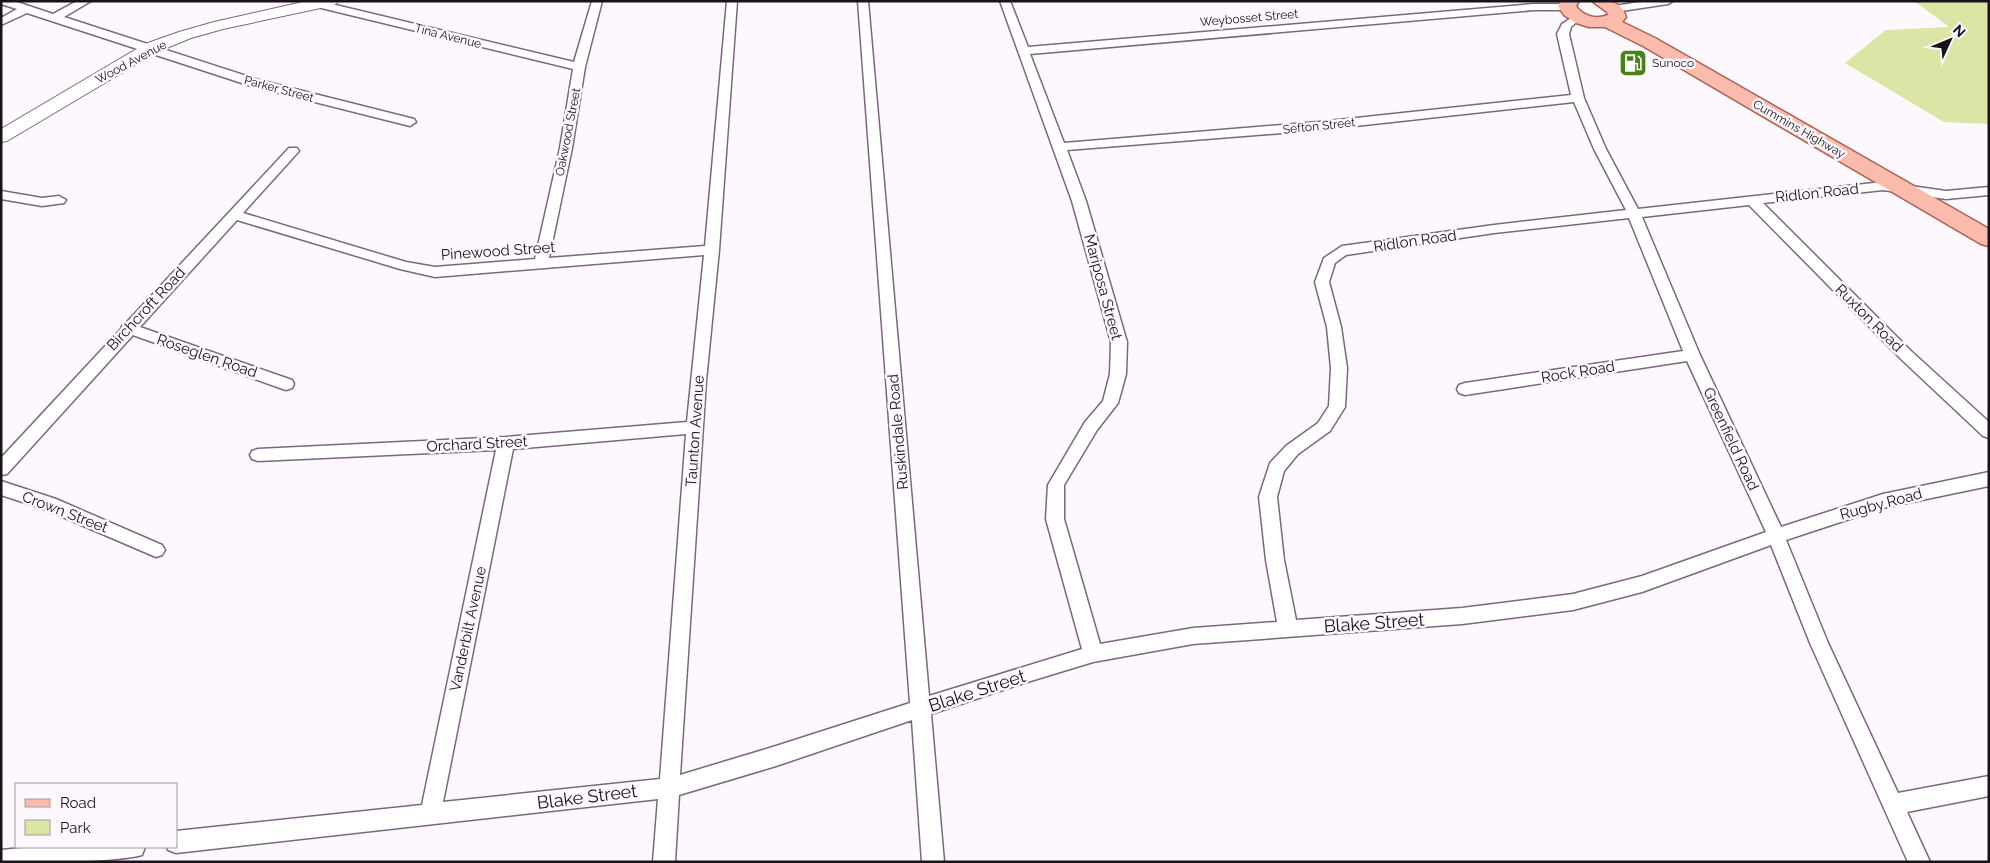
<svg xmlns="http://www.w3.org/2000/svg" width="1990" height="863" font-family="Raleway,sans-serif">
	<rect width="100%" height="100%" fill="#fdf8fd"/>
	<polygon fill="#dbe6a6" points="1914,1 1989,1 1989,124 1944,122 1845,63 1886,30 1949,27"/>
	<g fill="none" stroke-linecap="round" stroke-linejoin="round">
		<defs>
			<g id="street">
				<polygon points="1,1 14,1 53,14 77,1 91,1 64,17 259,80 414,119 416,122 410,126 251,86 27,13 1,25 1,18 17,9 1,4"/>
				<path d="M 319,1 L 574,62 L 592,1 L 602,1 L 585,67 L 572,148 L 549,258 L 705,246 L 727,1 L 737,1 L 719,250 L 706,381 L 680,775 L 776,746 L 910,703 L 858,1 L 868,1 L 929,696 L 1082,649 L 1046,519 L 1048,485 L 1085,422 L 1103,401 L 1110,374 L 1111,342 L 1072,201 L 1000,1 L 1010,1 L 1028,47 L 1534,4 L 1567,4 L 1572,7 L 1567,10 L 1534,10 L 1030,54 L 1064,143 L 1319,122 L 1571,95 L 1557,34 L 1562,24 L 1577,14 L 1582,17 L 1571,27 L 1569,34 L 1584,98 L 1606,149 L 1638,209 L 1883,182 L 1946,191 L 1989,187 L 1989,195 L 1946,199 L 1883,190 L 1763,203 L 1911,351 L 1989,422 L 1989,438 L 1983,436 L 1901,359 L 1749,205 L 1642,217 L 1700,355 L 1781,527 L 1883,494 L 1989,472 L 1989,486 L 1883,508 L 1786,540 L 1828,643 L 1898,793 L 1989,776 L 1989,796 L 1907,812 L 1930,862 L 1908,862 L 1810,643 L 1771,545 L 1642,592 L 1573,610 L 1462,624 L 1193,644 L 1093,662 L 1024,683 L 931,714 L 944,862 L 922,862 L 912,720 L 776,766 L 679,795 L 675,862 L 653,862 L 658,799 L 176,853 L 168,850 L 167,847 L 176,847 L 176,831 L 422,805 L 496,450 L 258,461 L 252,459 L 250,455 L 252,451 L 258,449 L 506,437 L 687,422 L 704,255 L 435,277 L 400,269 L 237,220 L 140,327 L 292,380 L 294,384 L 292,388 L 286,390 L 280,388 L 133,335 L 7,474 L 1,475 L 1,458 L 121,329 L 123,324 L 126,323 L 289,148 L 297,148 L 299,151 L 243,213 L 406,262 L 435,267 L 535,259 L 560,148 L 573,69 L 313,6 L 312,4 L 313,2 ZM 1574,102 L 1594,149 L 1626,210 L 1494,225 L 1342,246 L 1324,258 L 1315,282 L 1327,327 L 1331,368 L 1329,406 L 1318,423 L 1286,446 L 1270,463 L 1259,497 L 1266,560 L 1277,622 L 1193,628 L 1100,644 L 1064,519 L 1064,485 L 1097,430 L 1118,403 L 1126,374 L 1127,342 L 1086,201 L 1067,150 L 1319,130 ZM 1629,218 L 1683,351 L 1465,383 L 1459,385 L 1457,389 L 1459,393 L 1465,395 L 1687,361 L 1766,532 L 1642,576 L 1573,594 L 1462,608 L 1296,620 L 1284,560 L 1277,497 L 1284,471 L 1298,454 L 1330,431 L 1345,407 L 1347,368 L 1341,327 L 1329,282 L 1335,263 L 1346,255 L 1494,233 ZM 686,434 L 660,779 L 443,802 L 513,449 Z"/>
				<polygon points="1645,1 1673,1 1668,4 1615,12 1610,9 1615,6"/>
				<polygon points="1,191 42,198 59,196 66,200 64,203 42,206 1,199"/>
				<polygon points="1,481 56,499 162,545 165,550 162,555 156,557 44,509 1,495"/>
				<path d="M 33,847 L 145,847 L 142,855 C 110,863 37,862 1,862 L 1,850 Z"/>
			</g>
			<polygon id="secondary" points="307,1 338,1 336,4 330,6 223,29 191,38 157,52 7,141 1,142 1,129 145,44 179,32 214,22"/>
			<path id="primary" d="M 1561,1 L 1579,1 L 1576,6 C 1583,16 1596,20 1608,15 L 1607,12 L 1592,1 C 1609,1 1621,0 1626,17 L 1622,22 L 1655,38 L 1989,229 L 1989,246 L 1981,244 L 1643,46 L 1605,27 L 1589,27 L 1576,23 L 1564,15 L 1558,6 Z"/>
		</defs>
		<use href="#street" stroke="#7b687f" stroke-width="3"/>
		<use href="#secondary" stroke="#7b687f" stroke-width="2"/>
		<use href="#primary" stroke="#ab6256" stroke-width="3"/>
		<use href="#street" fill="#fff" fill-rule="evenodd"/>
		<use href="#secondary" fill="#fff" fill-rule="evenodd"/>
		<use href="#primary" fill="#fbbbac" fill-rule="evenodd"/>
	</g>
	<defs>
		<symbol id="fuel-square" viewBox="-11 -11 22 22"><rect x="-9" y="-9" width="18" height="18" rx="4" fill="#498018" stroke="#fdf8fd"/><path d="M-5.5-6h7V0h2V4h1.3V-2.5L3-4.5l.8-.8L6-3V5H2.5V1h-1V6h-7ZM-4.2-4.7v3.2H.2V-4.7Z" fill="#fff"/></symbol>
	</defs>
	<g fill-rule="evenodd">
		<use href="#fuel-square" x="1617" y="47" width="32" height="32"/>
	</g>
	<g text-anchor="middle" stroke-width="5" stroke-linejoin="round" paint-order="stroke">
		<g font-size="12" fill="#19121b" stroke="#fdf8fd">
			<text transform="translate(1249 18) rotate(-5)" y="4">Weybosset Street</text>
			<text transform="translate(448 36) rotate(14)" y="4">Tina Avenue</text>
			<text transform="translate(131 62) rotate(-28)" y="4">Wood Avenue</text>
			<text transform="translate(279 89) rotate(15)" y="4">Parker Street</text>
			<text transform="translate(1319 126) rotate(-6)" y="4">Sefton Street</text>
			<text transform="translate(1799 129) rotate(30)" y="4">Cummins Highway</text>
			<text transform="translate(568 132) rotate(-79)" y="4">Oakwood Street</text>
		</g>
		<g font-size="12" fill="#19121b" stroke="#fdf8fd" text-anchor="start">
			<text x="1652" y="67">Sunoco</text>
		</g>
		<g font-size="15" fill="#19121b" stroke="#fdf8fd">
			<text transform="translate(1817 193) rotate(-6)" y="5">Ridlon Road</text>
			<text transform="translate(1415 241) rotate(-8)" y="5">Ridlon Road</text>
			<text transform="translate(498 251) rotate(-4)" y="5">Pinewood Street</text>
			<text transform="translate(1103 287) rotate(75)" y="5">Mariposa Street</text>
			<text transform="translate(146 309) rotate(-47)" y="5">Birchcroft Road</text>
			<text transform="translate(1869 318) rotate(45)" y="5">Ruxton Road</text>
			<text transform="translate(207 356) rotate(19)" y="5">Roseglen Road</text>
			<text transform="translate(1578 372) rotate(-9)" y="5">Rock Road</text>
			<text transform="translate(695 431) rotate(-86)" y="5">Taunton Avenue</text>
			<text transform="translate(898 432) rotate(-95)" y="5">Ruskindale Road</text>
			<text transform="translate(1731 439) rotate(65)" y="5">Greenfield Road</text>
			<text transform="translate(477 444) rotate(-3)" y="5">Orchard Street</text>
			<text transform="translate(1881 504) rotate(-15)" y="5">Rugby Road</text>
			<text transform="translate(65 512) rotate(21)" y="5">Crown Street</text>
			<text transform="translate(468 629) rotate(-78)" y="5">Vanderbilt Avenue</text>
		</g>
		<g font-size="18" fill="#19121b" stroke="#fdf8fd">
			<text transform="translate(1374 623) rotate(-4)" y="6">Blake Street</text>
			<text transform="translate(977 691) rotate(-18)" y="6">Blake Street</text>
			<text transform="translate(587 797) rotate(-7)" y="6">Blake Street</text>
		</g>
	</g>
	<rect width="1990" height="863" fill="none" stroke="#19121b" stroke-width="5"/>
	<rect x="15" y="783" width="162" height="65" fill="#fdf8fd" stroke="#a29ca3"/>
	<rect x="25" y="799" width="25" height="8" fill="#fbbbac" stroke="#a29ca3"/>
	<text x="60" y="808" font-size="15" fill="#19121b">Road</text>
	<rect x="25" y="820" width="25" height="15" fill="#dbe6a6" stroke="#a29ca3"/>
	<text x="60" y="833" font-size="15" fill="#19121b">Park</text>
	<g transform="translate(1950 40) rotate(46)" stroke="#fdf8fd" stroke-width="4" paint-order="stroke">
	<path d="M0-4L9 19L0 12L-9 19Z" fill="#19121b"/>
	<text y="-8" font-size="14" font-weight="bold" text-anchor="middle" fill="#19121b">N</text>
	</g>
</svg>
